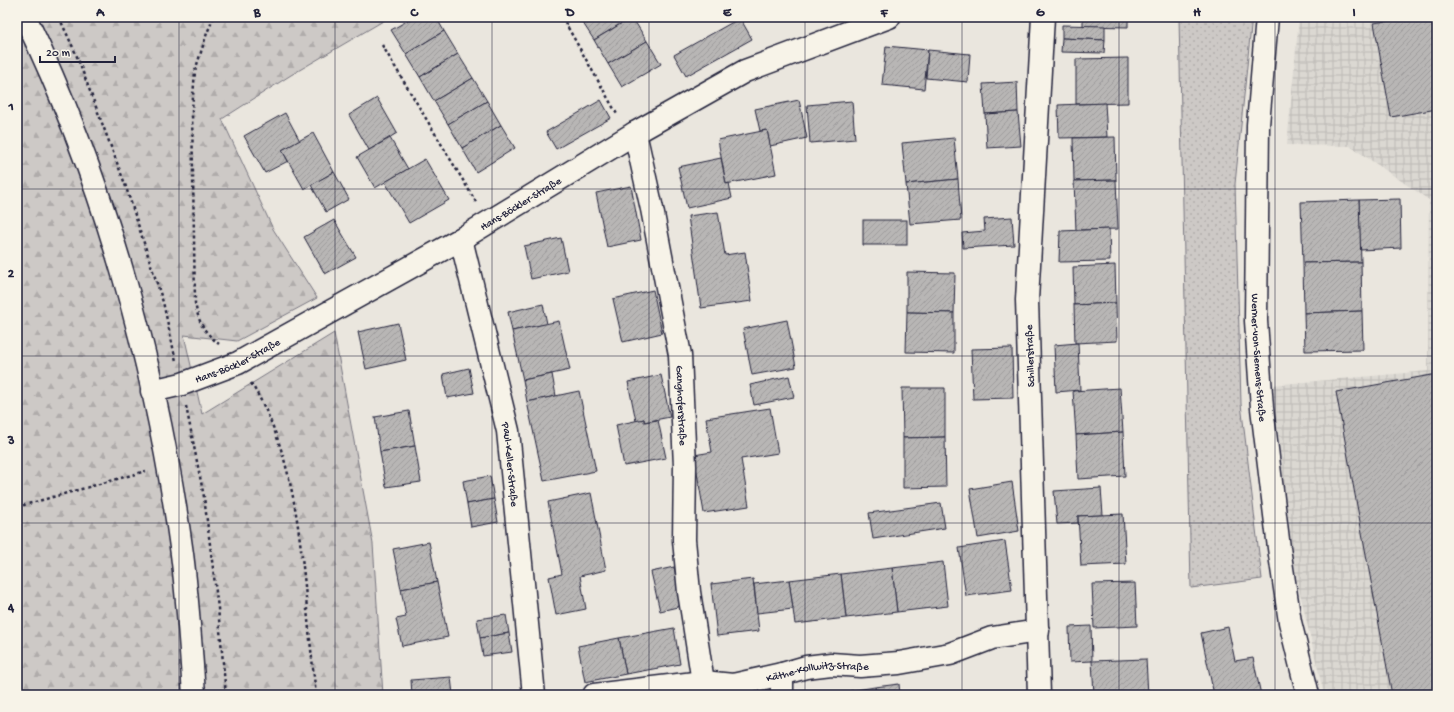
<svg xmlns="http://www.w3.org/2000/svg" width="1454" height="712" font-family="'Gochi Hand',sans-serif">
	<defs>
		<pattern id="industrial-grid" width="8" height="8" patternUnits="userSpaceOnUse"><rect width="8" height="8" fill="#dbd8d2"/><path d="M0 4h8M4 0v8" fill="none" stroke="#bcb9b5"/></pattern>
		<pattern id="forest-firs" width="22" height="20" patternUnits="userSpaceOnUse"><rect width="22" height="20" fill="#cdc9c6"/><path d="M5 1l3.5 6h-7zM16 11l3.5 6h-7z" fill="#b0acab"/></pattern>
		<pattern id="garden-dots" width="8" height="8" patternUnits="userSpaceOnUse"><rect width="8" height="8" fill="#cdc9c6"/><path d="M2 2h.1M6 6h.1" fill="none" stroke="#b0acab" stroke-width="1.8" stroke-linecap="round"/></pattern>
		<pattern id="building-hatch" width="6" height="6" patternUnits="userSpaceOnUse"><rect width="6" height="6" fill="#b8b6b5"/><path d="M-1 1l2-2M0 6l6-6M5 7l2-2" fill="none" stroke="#9e9c9d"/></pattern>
	</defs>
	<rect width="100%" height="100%" fill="#eae6de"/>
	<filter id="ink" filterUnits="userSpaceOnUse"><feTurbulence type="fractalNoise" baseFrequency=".025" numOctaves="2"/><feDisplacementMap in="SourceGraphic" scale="8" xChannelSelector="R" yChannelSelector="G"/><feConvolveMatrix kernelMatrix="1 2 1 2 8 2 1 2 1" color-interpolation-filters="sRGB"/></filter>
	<g filter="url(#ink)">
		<polygon fill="url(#industrial-grid)" points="1299,17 1437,17 1437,695 1324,695 1294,568 1272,385 1428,371 1429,200 1350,146 1287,145"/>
		<polygon fill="url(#forest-firs)" stroke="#787680" points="17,17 390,17 291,75 222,119 273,229 317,298 237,341 184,335 202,414 334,333 373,544 383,695 17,695"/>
		<polygon fill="url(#garden-dots)" stroke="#787680" points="1179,17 1252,17 1235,184 1241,404 1262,579 1191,588"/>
		<g fill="url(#building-hatch)" stroke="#22223b">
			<polygon points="414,17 436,17 444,31 406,54 391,30"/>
			<polygon points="579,17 632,17 594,40"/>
			<polygon points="632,17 647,41 608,64 594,40"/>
			<polygon points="1083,17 1128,17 1128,27 1083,26"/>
			<polygon points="1410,17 1437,17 1437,109 1391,117 1374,23"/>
			<polygon points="740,18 752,39 686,76 674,55"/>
			<polygon points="1062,25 1105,26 1105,40 1062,38"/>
			<polygon points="444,31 458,54 420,77 406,54"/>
			<polygon points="1062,38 1105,40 1104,53 1061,52"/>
			<polygon points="647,41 661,64 622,87 608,64"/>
			<polygon points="886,46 928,50 924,89 882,85"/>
			<polygon points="928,50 970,54 968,82 926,78"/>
			<polygon points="458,54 473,78 434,101 420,77"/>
			<polygon points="1128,58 1128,103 1076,104 1076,59"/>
			<polygon points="473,78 487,101 448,124 434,101"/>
			<polygon points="1017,82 1018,112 985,114 983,84"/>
			<polygon points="377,98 397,133 369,150 349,115"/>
			<polygon points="601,100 611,118 556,149 546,132"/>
			<polygon points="799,100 807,138 770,146 767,130 760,131 755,109"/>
			<polygon points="487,101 501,125 462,148 448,124"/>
			<polygon points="852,101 855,139 810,143 807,105"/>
			<polygon points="1105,103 1107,137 1059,138 1058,105"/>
			<polygon points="1018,112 1021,146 987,148 985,114"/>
			<polygon points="285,113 300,141 282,150 288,161 265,173 244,136"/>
			<polygon points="501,125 515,148 476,172 462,148"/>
			<polygon points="767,130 776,174 726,184 718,140"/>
			<polygon points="313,133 334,172 304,189 282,150"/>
			<polygon points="1115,137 1116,180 1074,181 1073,138"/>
			<polygon points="390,138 408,169 375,188 357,157"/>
			<polygon points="954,138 958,179 906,184 902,143"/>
			<polygon points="721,158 726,184 729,183 732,198 687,208 678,167"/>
			<polygon points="425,159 449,200 409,223 385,182"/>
			<polygon points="334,172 349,199 326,212 311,185"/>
			<polygon points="958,179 961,220 910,224 906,184"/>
			<polygon points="1116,180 1118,229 1076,230 1074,181"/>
			<polygon points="631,186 641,240 607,247 596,193"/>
			<polygon points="1400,199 1401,248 1360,250 1359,200"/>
			<polygon points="1359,200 1361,262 1303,263 1301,202"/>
			<polygon points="718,212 725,255 745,252 752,301 701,308 688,216"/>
			<polygon points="1012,217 1014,245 963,248 962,233 985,231 984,219"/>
			<polygon points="334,220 356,257 325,274 304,237"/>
			<rect x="863" y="220" width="44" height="25"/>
			<polygon points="1109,229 1110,261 1059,262 1060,231"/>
			<polygon points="561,238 568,271 531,279 524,246"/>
			<polygon points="1361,262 1362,311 1304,313 1303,263"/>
			<polygon points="1115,265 1116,303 1074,305 1073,267"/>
			<polygon points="907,272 955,273 954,313 907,312"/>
			<polygon points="653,290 662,333 623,342 613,299"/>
			<polygon points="1116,303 1117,341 1075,343 1074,305"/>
			<polygon points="543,304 547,324 512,331 508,312"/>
			<polygon points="1362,311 1363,350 1305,351 1304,313"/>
			<polygon points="907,312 954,313 954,353 906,352"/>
			<polygon points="787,320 796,367 752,375 743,329"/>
			<polygon points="559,321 570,370 523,380 512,331"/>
			<polygon points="398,323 406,360 366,369 358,332"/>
			<polygon points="1078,343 1080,390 1056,392 1054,345"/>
			<polygon points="1012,348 1013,398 973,399 971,349"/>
			<polygon points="469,368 474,393 447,398 443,374"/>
			<polygon points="552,374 556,396 527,402 523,380"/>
			<polygon points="1437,374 1437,695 1392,695 1336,392"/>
			<polygon points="661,375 670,417 644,422 644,419 636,421 628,382"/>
			<polygon points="789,376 794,397 754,405 750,385"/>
			<polygon points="902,388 945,388 945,437 903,438"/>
			<polygon points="1120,388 1123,432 1076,435 1073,391"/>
			<polygon points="579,391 596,471 544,481 527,402"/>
			<polygon points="770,408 778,453 741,459 749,506 704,513 694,455 712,452 706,418"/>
			<polygon points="409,411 415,446 380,452 375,417"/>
			<polygon points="644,419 644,422 658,420 666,458 624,466 616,425"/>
			<polygon points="1123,432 1125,476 1078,479 1076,435"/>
			<polygon points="945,437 946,487 903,488 903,438"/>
			<polygon points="415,446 421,482 386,487 380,452"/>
			<polygon points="490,476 494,499 467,504 463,481"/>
			<polygon points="1012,482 1019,531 978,538 970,489"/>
			<polygon points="1101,488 1103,515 1078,516 1078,523 1057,524 1054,491"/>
			<polygon points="591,493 606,570 580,576 586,609 556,615 549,577 562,574 548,502"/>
			<polygon points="494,499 498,522 471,527 467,504"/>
			<polygon points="941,503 945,528 873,539 869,513"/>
			<polygon points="1123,514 1126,564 1081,566 1078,516"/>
			<polygon points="1005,541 1012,590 966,596 959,548"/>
			<polygon points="429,542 437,582 401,589 393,549"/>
			<polygon points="943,562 948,606 897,612 892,568"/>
			<polygon points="674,567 682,606 660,611 651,572"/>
			<polygon points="892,568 897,612 846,618 841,574"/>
			<polygon points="841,574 846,618 795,624 789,580"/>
			<polygon points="753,579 759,631 717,636 711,584"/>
			<polygon points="789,580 793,609 757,613 754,584"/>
			<polygon points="437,582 448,637 402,646 396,619 406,617 401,589"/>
			<polygon points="1135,583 1137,626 1094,628 1092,584"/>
			<polygon points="506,615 509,633 480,638 477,619"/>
			<polygon points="1091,626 1092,661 1070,662 1069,627"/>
			<polygon points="1228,627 1235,661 1253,658 1261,695 1214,695 1201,633"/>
			<polygon points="674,628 680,664 626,674 619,638"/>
			<polygon points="509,633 512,652 483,656 480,638"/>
			<polygon points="619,638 626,674 585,682 578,646"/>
			<polygon points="1146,659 1148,695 1094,695 1092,661"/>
			<polygon points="451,677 453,695 412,695 411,680"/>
			<polygon points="899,684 900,695 876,695 875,687"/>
			<polygon points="875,687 876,695 851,695 850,691"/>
			<polygon points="981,692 981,695 955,695 955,694"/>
		</g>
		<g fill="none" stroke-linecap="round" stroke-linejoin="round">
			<defs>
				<g id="minor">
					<path id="s1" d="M 635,133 L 652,209 L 680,355 L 685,466 L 684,540 L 689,592 L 703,682"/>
					<path id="s2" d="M 461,239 L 508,431 L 534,695"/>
					<path id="s3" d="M 152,391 L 182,384 L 238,363 L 461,239 L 635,133 L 745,71 L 889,17"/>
					<polyline points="782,674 782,695"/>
					<path id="s4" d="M 594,695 L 703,682 L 733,685 L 782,674 L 806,667 L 831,664 L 860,666 L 899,663 L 950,654 L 992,638 L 1038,631"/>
					<polyline points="1039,695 1027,300 1043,17"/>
				</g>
				<g id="tertiary">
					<path id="s5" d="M 1267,17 L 1258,125 L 1256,321 L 1262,408 L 1279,548 L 1290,622 L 1308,695"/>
				</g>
				<path id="secondary" d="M 25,17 C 106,184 157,370 182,554 C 188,601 191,648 194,695"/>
			</defs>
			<use href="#minor" stroke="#22223b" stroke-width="25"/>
			<use href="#tertiary" stroke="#22223b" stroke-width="25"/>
			<use href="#secondary" stroke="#22223b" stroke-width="25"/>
			<g stroke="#22223b" stroke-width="2.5" stroke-dasharray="3 3" stroke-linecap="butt">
				<polyline points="59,17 76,54 125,184 163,302 176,361"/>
				<path d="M 214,17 L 207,33 L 195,71 L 192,110 L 195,303 C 199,323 203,331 219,344"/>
				<polyline points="562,17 618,116"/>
				<polyline points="382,45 476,202"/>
				<path d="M 251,383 C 289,444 298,516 305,586 C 308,623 312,659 316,695"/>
				<polyline points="186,406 204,497 218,608 226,695"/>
				<polyline points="17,507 146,471"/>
			</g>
			<use href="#minor" stroke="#f7f3e8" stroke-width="22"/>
			<use href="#tertiary" stroke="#f7f3e8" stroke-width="22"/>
			<use href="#secondary" stroke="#f7f3e8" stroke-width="22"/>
		</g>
	</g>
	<path fill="none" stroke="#22223b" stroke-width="1" stroke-opacity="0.55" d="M 179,17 L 179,695M 335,17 L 335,695M 492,17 L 492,695M 649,17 L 649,695M 805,17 L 805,695M 962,17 L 962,695M 1119,17 L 1119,695M 1275,17 L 1275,695M 17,189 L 1437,189M 17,356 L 1437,356M 17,523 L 1437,523"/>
	<g text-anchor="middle" stroke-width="4" stroke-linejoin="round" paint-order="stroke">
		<g font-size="11" fill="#22223b" stroke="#f7f3e8">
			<text dy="4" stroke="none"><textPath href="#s3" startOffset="415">Hans-Böckler-Straße</textPath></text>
			<text transform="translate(1029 356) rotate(-92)" y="4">Schillerstraße</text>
			<text dy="4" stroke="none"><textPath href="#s5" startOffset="341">Werner-von-Siemens-Straße</textPath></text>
			<text dy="4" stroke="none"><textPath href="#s3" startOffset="91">Hans-Böckler-Straße</textPath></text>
			<text dy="4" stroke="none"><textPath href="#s1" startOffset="277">Ganghoferstraße</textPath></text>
			<text dy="4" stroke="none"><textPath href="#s2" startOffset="231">Paul-Keller-Straße</textPath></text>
			<text dy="4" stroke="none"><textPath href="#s4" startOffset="226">Käthe-Kollwitz-Straße</textPath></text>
		</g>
	</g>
	<rect width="1454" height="712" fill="none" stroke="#f7f3e8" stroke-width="44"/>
	<path d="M40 56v6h75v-6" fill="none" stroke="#22223b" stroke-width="2"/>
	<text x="46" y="56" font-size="12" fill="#22223b" stroke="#f7f3e8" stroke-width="3" paint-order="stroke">20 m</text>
	<rect x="22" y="22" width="1410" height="668" fill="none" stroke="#22223b" stroke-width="1.5"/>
	<g font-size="13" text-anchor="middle" font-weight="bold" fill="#22223b">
		<text x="100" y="16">A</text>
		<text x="257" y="16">B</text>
		<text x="414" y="16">C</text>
		<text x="570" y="16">D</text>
		<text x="727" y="16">E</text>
		<text x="884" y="16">F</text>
		<text x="1040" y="16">G</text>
		<text x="1197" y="16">H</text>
		<text x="1354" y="16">I</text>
		<text x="11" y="110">1</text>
		<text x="11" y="277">2</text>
		<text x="11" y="444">3</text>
		<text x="11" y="611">4</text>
	</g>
</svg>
